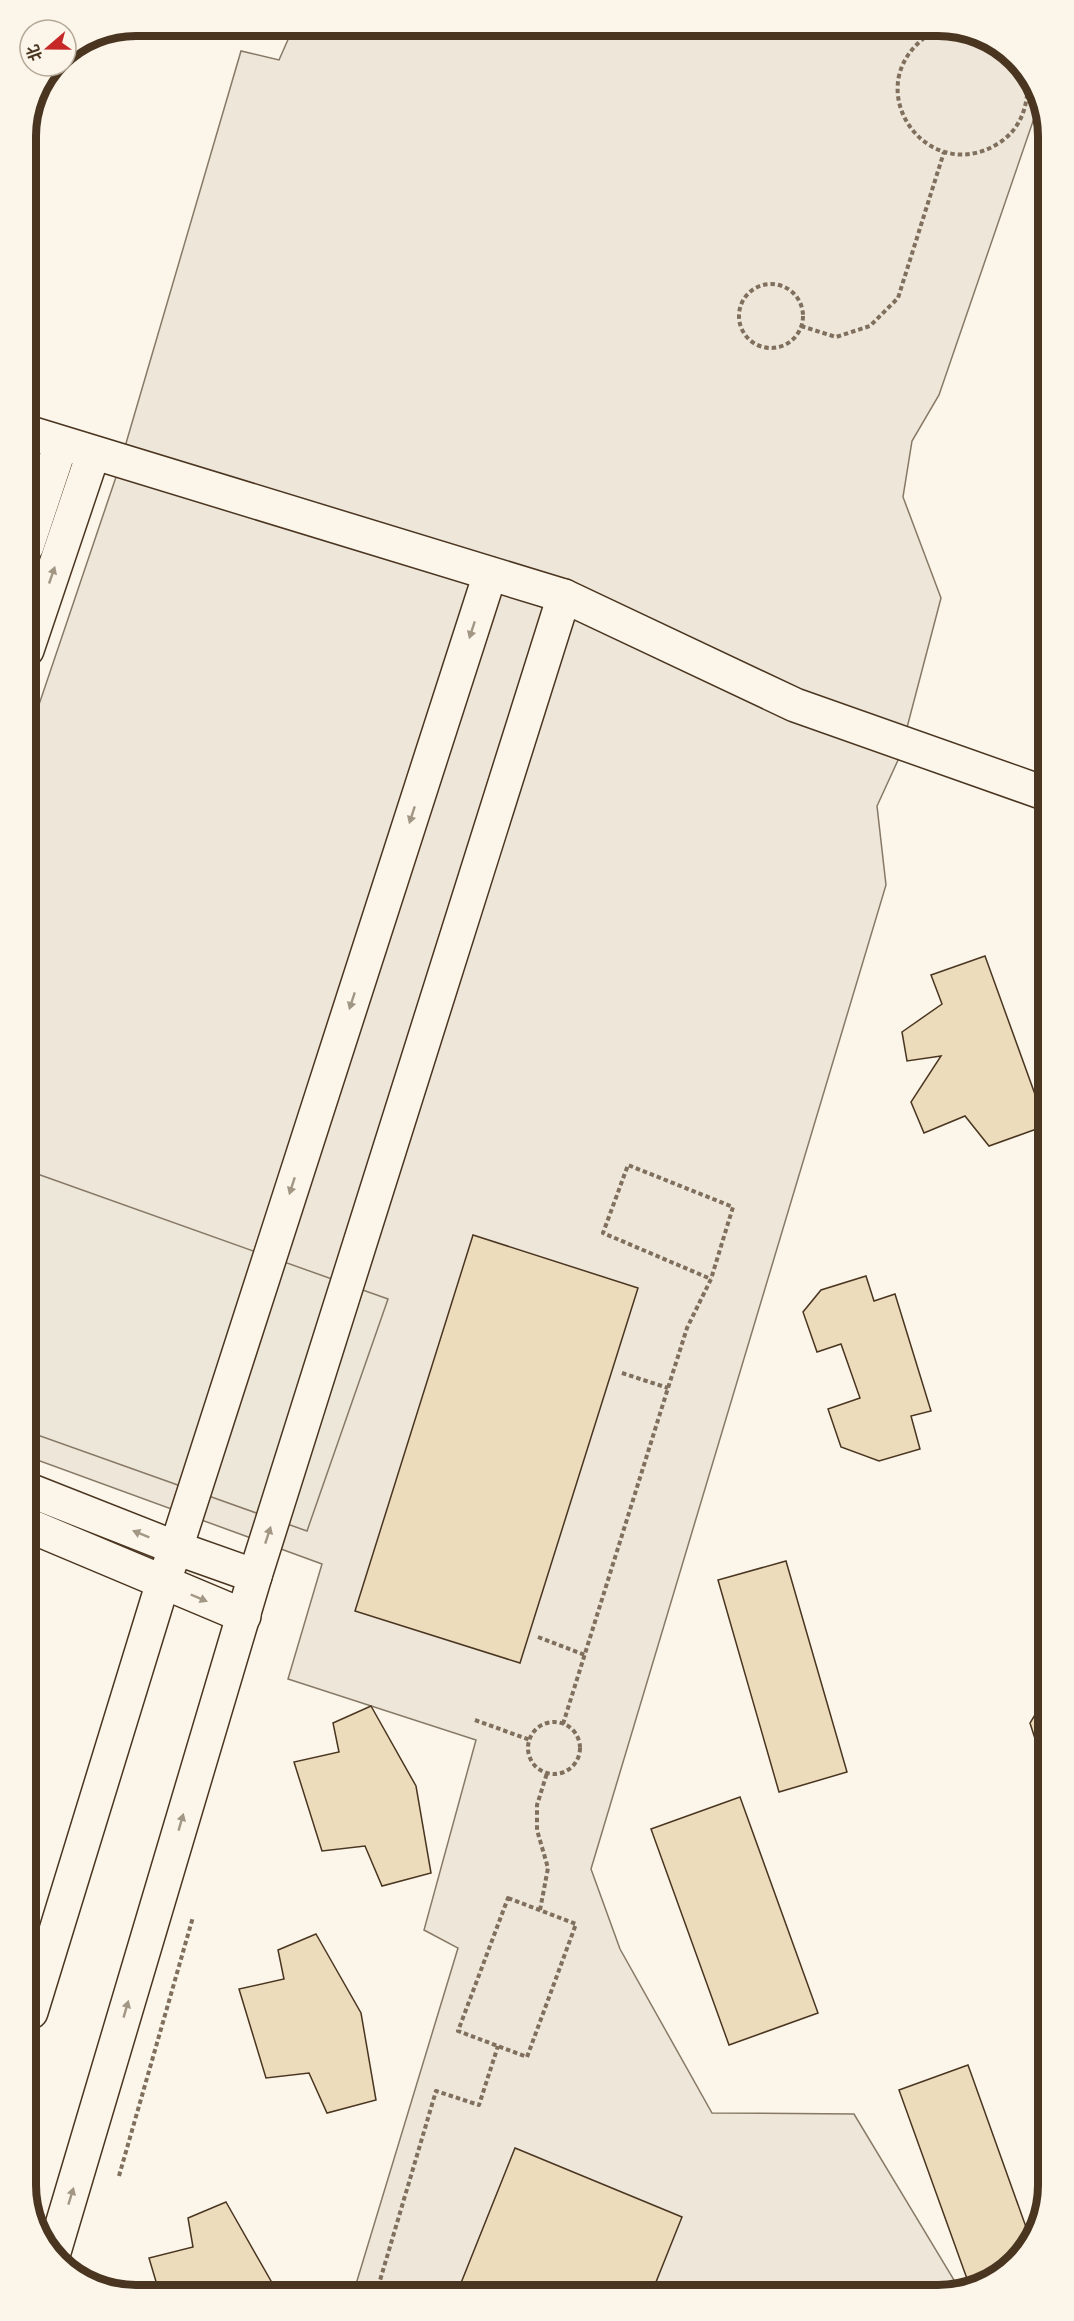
<svg xmlns="http://www.w3.org/2000/svg" width="1074" height="2321" font-family="Arial,'Noto Sans SC',sans-serif">
	<rect width="100%" height="100%" fill="#fbf6e9"/>
	<polygon fill="#ede6d9" stroke="#887966" stroke-width="1.5" points="294,26 945,26 1005,49 1041,98 939,395 912,441 903,497 941,598 899,758 877,806 886,885 591,1869 620,1949 712,2113 854,2114 960,2290 353,2294 458,1948 424,1930 476,1740 288,1679 322,1564 29,1457 27,740 117,474 241,51 279,60"/>
	<polygon fill="#ede7d9" stroke="#887966" stroke-width="1.5" points="29,1171 388,1299 307,1531 29,1432"/>
	<g fill="#ecdcbc" stroke="#4a3520" stroke-width="1.5">
		<polygon points="985,956 1045,1122 1045,1126 989,1146 965,1116 924,1133 911,1102 941,1056 907,1061 902,1032 942,1004 931,975"/>
		<polygon points="473,1235 638,1288 520,1663 355,1611"/>
		<polygon points="866,1276 874,1301 895,1294 931,1411 911,1416 920,1449 879,1461 841,1447 828,1409 860,1398 841,1344 817,1352 803,1312 821,1290"/>
		<polygon points="786,1561 847,1772 779,1792 718,1580"/>
		<polygon points="1047,1695 1047,1776 1030,1723"/>
		<polygon points="371,1706 416,1786 431,1873 382,1886 365,1846 322,1851 294,1762 339,1752 333,1723"/>
		<polygon points="740,1797 818,2013 729,2045 651,1829"/>
		<polygon points="316,1934 361,2013 376,2100 327,2113 309,2073 266,2078 239,1989 284,1979 278,1950"/>
		<polygon points="968,2065 1031,2241 1030,2247 982,2283 970,2287 899,2090"/>
		<polygon points="515,2148 682,2217 652,2292 457,2293"/>
		<polygon points="226,2202 271,2281 273,2294 160,2295 149,2258 193,2247 188,2218"/>
	</g>
	<g fill="none" stroke-linecap="round" stroke-linejoin="round">
		<defs>
			<g id="minor">
				<polyline points="27,432 564,596 795,705 1044,793"/>
				<polyline points="27,546 61,444"/>
				<polyline points="27,650 93,454"/>
				<polyline points="29,1490 176,1548 255,1576"/>
				<polyline points="30,1526 244,1616"/>
				<polyline points="31,2012 163,1582 176,1548 490,574"/>
				<polyline points="54,2252 255,1576 564,596"/>
			</g>
		</defs>
		<use href="#minor" stroke="#4a3520" stroke-width="36"/>
		<g stroke="#7f6f5c" stroke-width="4" stroke-dasharray="4.5 3" stroke-linecap="butt">
			<path d="M 944,26 C 846,72 922,192 999,143 C 1022,128 1028,105 1028,79"/>
			<circle cx="771" cy="316" r="32"/>
			<polyline points="801,326 836,337 870,326 898,298 944,152"/>
			<polyline points="622,1373 668,1388"/>
			<polyline points="538,1637 585,1655"/>
			<polyline points="475,1720 530,1740"/>
			<circle cx="554" cy="1748" r="26"/>
			<polyline points="563,1724 668,1388 687,1328 711,1279 733,1207 628,1165 603,1233 711,1279"/>
			<polygon points="508,1898 576,1924 527,2057 458,2031"/>
			<polyline points="540,1910 548,1868 537,1830 537,1805 547,1773"/>
			<polyline points="119,2176 193,1917"/>
			<polyline points="376,2294 436,2091 479,2105 498,2046"/>
		</g>
		<use href="#minor" stroke="#fbf6e9" stroke-width="33"/>
	</g>
	<defs><path id="oneway-solid" d="M-6-.8H1V-3.2L6.5 0L1 3.2V.8H-6Z" transform="scale(1.5)"/></defs>
	<g fill="#a29684">
		<use href="#oneway-solid" transform="translate(52 575) rotate(-71)"/>
		<use href="#oneway-solid" transform="translate(472 630) rotate(108)"/>
		<use href="#oneway-solid" transform="translate(412 815) rotate(108)"/>
		<use href="#oneway-solid" transform="translate(352 1001) rotate(108)"/>
		<use href="#oneway-solid" transform="translate(292 1186) rotate(108)"/>
		<use href="#oneway-solid" transform="translate(141 1534) rotate(-158)"/>
		<use href="#oneway-solid" transform="translate(268 1535) rotate(-72)"/>
		<use href="#oneway-solid" transform="translate(199 1598) rotate(23)"/>
		<use href="#oneway-solid" transform="translate(181 1822) rotate(-74)"/>
		<use href="#oneway-solid" transform="translate(126 2009) rotate(-74)"/>
		<use href="#oneway-solid" transform="translate(71 2196) rotate(-73)"/>
	</g>
	<path d="M0 0H1074V2321H0ZM136 36H938A100 100 0 0 1 1038 136V2185A100 100 0 0 1 938 2285H136A100 100 0 0 1 36 2185V136A100 100 0 0 1 136 36Z" fill="#fbf6e9" fill-rule="evenodd"/>
	<path fill="none" stroke="#4a3520" stroke-width="8" d="M136 36H938A100 100 0 0 1 1038 136V2185A100 100 0 0 1 938 2285H136A100 100 0 0 1 36 2185V136A100 100 0 0 1 136 36Z"/>
	<g transform="translate(48 48) rotate(250)"><circle r="28" fill="#fbf6e9" stroke="#b4a999" stroke-width="1.5"/>
	<path d="M0-4.5L10 22L0 15L-10 22Z" fill="#c62828"/>
	<text y="-9" font-size="16" font-weight="bold" text-anchor="middle" fill="#4a3520">北</text>
	</g>
</svg>
